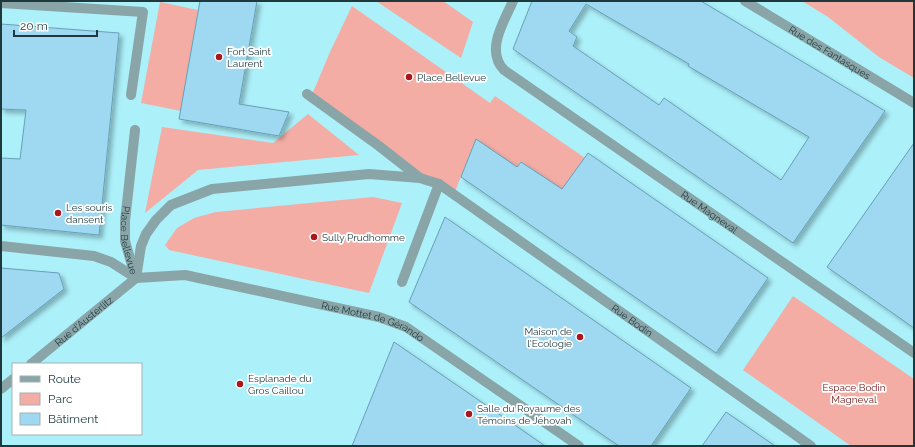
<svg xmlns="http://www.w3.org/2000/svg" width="915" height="447" font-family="Raleway,sans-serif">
	<defs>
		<filter id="shadow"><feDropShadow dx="3.5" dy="3.5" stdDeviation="2" flood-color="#0004"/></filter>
	</defs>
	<rect width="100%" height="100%" fill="#acf0fa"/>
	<g fill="#f3ada5">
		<polygon points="376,1 443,1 473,22 461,58"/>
		<polygon points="802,1 914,1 914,78 879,57 828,17"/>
		<polygon points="160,2 198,10 181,111 141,103"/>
		<polygon points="352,6 490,103 495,96 585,158 558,195 546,178 521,162 517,167 476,139 454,194 420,178 311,97 330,52"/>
		<polygon points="308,114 359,155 198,170 145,213 162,127 273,143"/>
		<polygon points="373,197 402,203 369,293 169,250 165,245 177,228 194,218 216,212"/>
		<polygon points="793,296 914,379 914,446 851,446 743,370"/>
	</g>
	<g fill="#9ed8f1" stroke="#67a0b8" fill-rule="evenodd" filter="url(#shadow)">
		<polygon points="200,1 257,1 239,104 289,112 279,136 179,119"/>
		<path d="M 532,1 L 701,1 L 885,111 L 793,243 L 513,49 ZM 586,4 L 689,64 L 688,66 L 809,137 L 781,180 L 664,98 L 659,105 L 573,46 L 577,37 L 569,31 Z"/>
		<polygon points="1,24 119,33 99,235 1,225 1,158 20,159 26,110 1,109"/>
		<polygon points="476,139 517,167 521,162 562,189 588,153 768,278 716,353 461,177"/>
		<polygon points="914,143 914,328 827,267"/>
		<polygon points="445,217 691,388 651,446 619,446 409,302"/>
		<polygon points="1,268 59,273 64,289 1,338"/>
		<polygon points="394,342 512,423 545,446 352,446"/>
		<polygon points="726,412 775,446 702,446"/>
	</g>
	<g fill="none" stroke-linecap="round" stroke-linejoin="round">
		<polyline stroke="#89a5a8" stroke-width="10" points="307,94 379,146 420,178"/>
		<g stroke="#89a5a8" stroke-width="10">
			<path id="s1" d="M 513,1 C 504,22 485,50 504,70 L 914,353"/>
			<path id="s2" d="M 745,1 L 914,103"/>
			<polyline points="1,3 143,12 131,95"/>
			<path id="s3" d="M 135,130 L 125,221 L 125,241 L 135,276"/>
			<polyline points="1,246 94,256 111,262 136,278"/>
			<path id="s4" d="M 136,278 L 141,246 L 146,234 L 156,220 L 171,205 L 212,189 L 369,174 L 420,178 L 439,184 L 811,446"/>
			<path id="s5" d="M 136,278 L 185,275 L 379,317 L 406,327 L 579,446"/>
			<polyline points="402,282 439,184"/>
			<path id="s6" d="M 31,364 L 136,278"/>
			<polyline points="1,389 13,379"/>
		</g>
	</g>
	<g fill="#aa161b" stroke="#fff" stroke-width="1.5">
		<circle cx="219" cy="57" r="4"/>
		<circle cx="409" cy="77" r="4"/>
		<circle cx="58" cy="213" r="4"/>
		<circle cx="314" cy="237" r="4"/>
		<circle cx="580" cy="337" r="4"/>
		<circle cx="240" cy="384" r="4"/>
		<circle cx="469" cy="414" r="4"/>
	</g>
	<g text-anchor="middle" stroke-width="3.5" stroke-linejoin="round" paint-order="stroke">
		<g font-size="10" fill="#1d393d" stroke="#fff" text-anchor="start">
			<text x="227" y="55">Fort Saint<tspan x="227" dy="12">Laurent</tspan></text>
			<text x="417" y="81">Place Bellevue</text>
			<text x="66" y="211">Les souris<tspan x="66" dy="12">dansent</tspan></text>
			<text x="322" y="241">Sully Prudhomme</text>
			<text x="572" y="335" text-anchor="end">Maison de<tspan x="572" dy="12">l'Ecologie</tspan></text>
			<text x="248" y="382">Esplanade du<tspan x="248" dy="12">Gros Caillou</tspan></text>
			<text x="477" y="412">Salle du Royaume des<tspan x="477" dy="12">Témoins de Jéhovah</tspan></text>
		</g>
		<g font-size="10" fill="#1d393d" stroke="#fff">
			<text dy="4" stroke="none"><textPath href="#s2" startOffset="99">Rue des Fantasques</textPath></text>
			<text dy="4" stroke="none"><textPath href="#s1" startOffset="324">Rue Magneval</textPath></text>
			<text dy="4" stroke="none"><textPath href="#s3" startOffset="111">Place Bellevue</textPath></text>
			<text dy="4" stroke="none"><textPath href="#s4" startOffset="593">Rue Bodin</textPath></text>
			<text dy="4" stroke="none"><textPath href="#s6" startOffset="68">Rue d'Austerlitz</textPath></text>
			<text dy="4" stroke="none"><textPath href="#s5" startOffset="243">Rue Mottet de Gérando</textPath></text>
		</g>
		<g font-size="10" fill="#741918" stroke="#fff">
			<text x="854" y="391">Espace Bodin<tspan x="854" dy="12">Magneval</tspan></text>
		</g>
	</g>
	<rect width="915" height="447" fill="none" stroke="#1d393d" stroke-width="4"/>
	<rect x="12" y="363" width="130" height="72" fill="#ffffff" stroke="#a5b0b1"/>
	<rect x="20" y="376" width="20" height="6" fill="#89a5a8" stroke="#a5b0b1"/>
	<text x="48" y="383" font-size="12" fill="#1d393d">Route</text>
	<rect x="20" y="393" width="20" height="12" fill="#f3ada5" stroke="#a5b0b1"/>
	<text x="48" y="403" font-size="12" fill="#1d393d">Parc</text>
	<rect x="20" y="413" width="20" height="12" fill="#9ed8f1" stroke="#a5b0b1"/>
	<text x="48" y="423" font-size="12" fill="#1d393d">Bâtiment</text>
	<path d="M14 30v6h83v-6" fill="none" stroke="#1d393d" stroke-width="2"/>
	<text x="20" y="30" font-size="12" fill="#1d393d" stroke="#ffffff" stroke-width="3" paint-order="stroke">20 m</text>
</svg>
